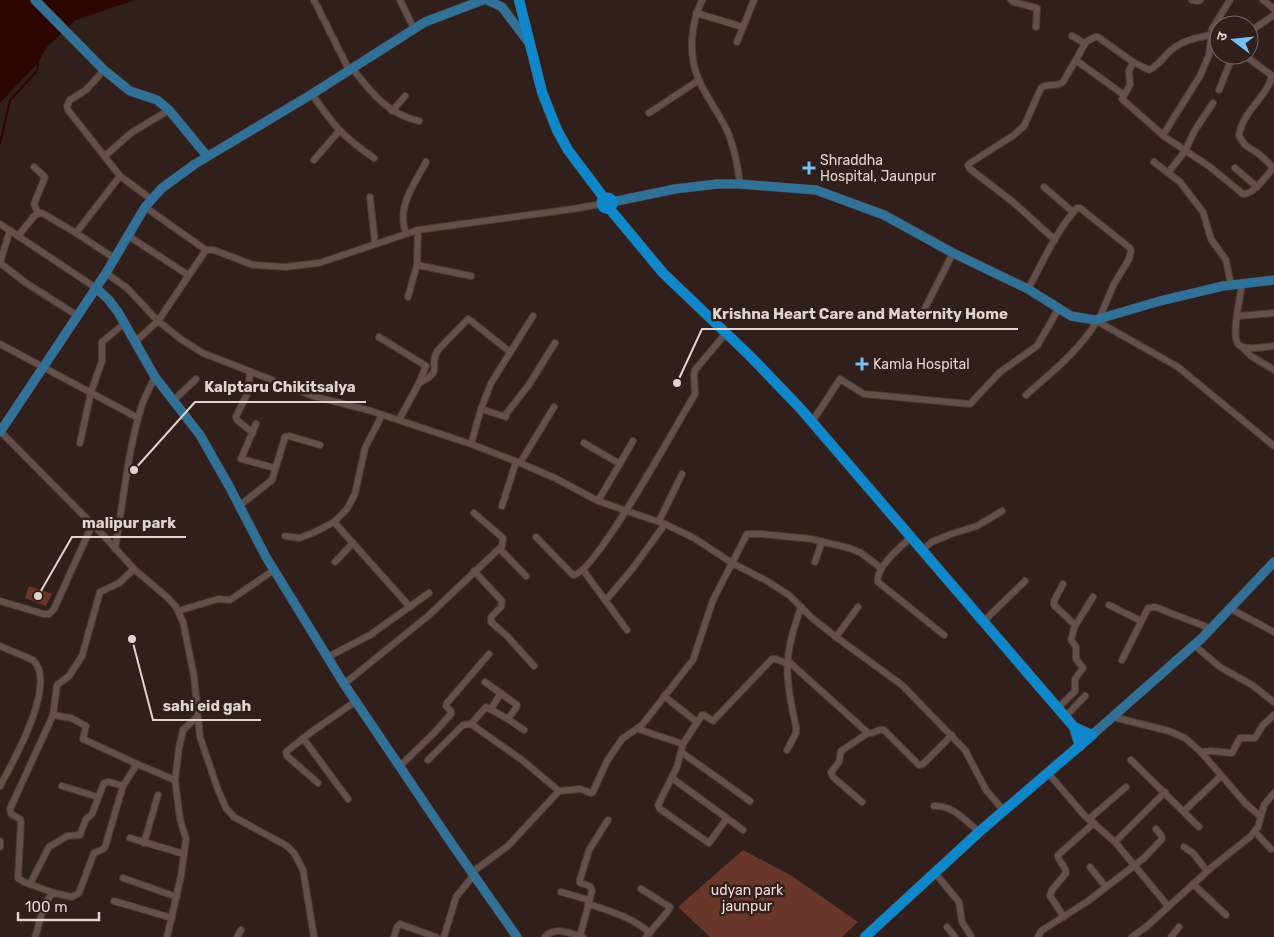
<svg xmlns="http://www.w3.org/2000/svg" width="1274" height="937" font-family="Rubik,'Noto Sans Devanagari',sans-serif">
	<rect width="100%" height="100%" fill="#301f1a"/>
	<g fill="#69362a">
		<polygon points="29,586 52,594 46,606 25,598"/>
		<polygon points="743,850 792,876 858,922 842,937 710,937 678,907"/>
	</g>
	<polygon fill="#2d0601" points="0,0 135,0 76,20 47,47 38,63 0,103"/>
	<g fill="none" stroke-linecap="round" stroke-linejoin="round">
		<polyline stroke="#2d0601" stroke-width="2" points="0,144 10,100 37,71 38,63"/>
		<defs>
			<g id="minor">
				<polyline points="314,0 349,70"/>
				<polyline points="400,0 414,29"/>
				<path d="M 702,0 C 691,24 688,53 698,78 C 706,98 721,115 729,135 C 735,151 738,167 740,184"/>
				<polyline points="1011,0 1013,2 1037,8 1036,27"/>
				<polyline points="1192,0 1198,1 1200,0"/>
				<polyline points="1263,0 1274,9"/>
				<polyline points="696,13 743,27"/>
				<polyline points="1249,32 1274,15"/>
				<path d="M 1072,36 L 1084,43 L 1095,37 L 1098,37 L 1133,62 L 1149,70 C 1158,66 1163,58 1170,51 C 1183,40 1195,38 1211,35"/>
				<polyline points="737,42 754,0"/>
				<polyline points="1244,55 1274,77"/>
				<polyline points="1077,61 1124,95"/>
				<path d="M 1133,62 L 1129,71 L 1130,85 L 1122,99 L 1165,137 L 1210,167 L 1243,194 C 1256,193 1265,176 1274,168"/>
				<path d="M 352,68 C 371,92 387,114 419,121"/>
				<polyline points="104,70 86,90 70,100 67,106 68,110 120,176 151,199"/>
				<path d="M 1272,76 C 1266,99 1242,111 1239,136 L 1245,145 L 1259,154 L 1274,168"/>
				<polyline points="1219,90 1233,55"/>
				<path d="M 312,94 C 333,125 343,137 374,158"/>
				<polyline points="392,111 405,96"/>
				<polyline points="649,113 699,80"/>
				<polyline points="1163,135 1200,76 1209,55 1212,29 1230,0"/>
				<polyline points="105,156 131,133 169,110"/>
				<polyline points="314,160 339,131"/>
				<polyline points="1154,162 1180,182 1203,212 1211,239 1226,260 1231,285"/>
				<polyline points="34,167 45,177 34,204 38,213"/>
				<polyline points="1235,168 1257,187"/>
				<polyline points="1168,173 1185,151 1195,130 1213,103"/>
				<polyline points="1044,187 1073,212"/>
				<polyline points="370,197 375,243"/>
				<polyline points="145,207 206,250"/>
				<polyline points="0,224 96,288"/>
				<polyline points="10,230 0,263 26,283 78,316"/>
				<polyline points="76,233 120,176"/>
				<path d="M 406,234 C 396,207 414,185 426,162"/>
				<polyline points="127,235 188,275"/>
				<polyline points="18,236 35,215 42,213 76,233 114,258"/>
				<path d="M 1055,240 L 1013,202 L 970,169 L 968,165 L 970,163 L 1014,135 L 1024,126 L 1041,88 C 1048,82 1057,88 1063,82 L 1086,42"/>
				<polyline points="417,265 471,276"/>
				<polyline points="106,273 127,288 158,321 182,340 203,353 313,396 371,411 471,444 520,463 555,478 598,501 665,524 694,538 732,563 767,581 789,595 812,618 836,637 902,685 965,750 986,790 1004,811"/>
				<path d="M 1242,284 C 1241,295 1230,338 1239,345 C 1248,351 1264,347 1274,346"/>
				<path d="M 1028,289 C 1043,262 1056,231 1077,208 L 1080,208 L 1130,248 L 1131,251 L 1129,259 L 1114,284 L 1099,319"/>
				<polyline points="408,297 417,265 418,230"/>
				<polyline points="922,314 953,253"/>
				<polyline points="1238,316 1274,313"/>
				<polyline points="1095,320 1178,367 1274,446"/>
				<polyline points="379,337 426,366 419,383 399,420"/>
				<polyline points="135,342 158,321 206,250 214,250 253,265 286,267 319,263 418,230 573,209 601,204"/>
				<polyline points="0,344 138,418"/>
				<polyline points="1241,346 1251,356 1274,370"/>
				<polyline points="250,372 248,392 236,417 237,420 253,433"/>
				<path d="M 419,383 C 446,370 427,367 438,350 L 468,319 L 471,321 L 509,351"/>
				<path d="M 1026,395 C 1052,372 1079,351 1097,321"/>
				<polyline points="173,401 196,379"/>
				<polyline points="481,409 506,417 506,414 528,386 555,343"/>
				<polyline points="812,422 840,379 864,394 970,404 1000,372 1037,346 1059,308"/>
				<polyline points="256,424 241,459 275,468"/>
				<polyline points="1,432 105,537 134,569 168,598 176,607 183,622 194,676 200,737 218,790 226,808 234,817 287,846 294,853 303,870 314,937"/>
				<polyline points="80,443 91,392 102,361 102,342 125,323"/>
				<polyline points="584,443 620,464"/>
				<polyline points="471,444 481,409 491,383 533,316"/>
				<polyline points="520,463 554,407"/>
				<polyline points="598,501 633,441"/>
				<polyline points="239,506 272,480 285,437 289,436 320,445"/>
				<polyline points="502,506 516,462"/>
				<polyline points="659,521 682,474"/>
				<polyline points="334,522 410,607"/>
				<polyline points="285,536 299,538 313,533 334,522 347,509 355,494 365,448 382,415"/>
				<path d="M 536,537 L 573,575 C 595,575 679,420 695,394 L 694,375 L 695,370 L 726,333"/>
				<path d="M 911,537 C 901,547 875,567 878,582 L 944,635"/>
				<path d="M 115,549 C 123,504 128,448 142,405 C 145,396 150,387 155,377"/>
				<polyline points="500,549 526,576"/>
				<polyline points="922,550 932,542 951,534 977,526 1002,511"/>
				<polyline points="335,562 353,543"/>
				<polyline points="815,562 822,541"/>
				<polyline points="583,570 627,630"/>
				<polyline points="474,571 502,601 501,607 491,617 491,622 507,636 534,666"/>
				<polyline points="606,600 633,568 665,524"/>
				<polyline points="0,601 44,614 49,614 54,609 93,523"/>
				<polyline points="1109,605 1141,621"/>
				<polyline points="1231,609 1274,632"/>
				<polyline points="178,611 218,599 230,600 274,570"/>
				<polyline points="984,621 1025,581"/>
				<polyline points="1075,626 1093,597"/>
				<polyline points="836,637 858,607"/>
				<polyline points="1194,645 1220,667 1252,685 1274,702"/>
				<path d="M 0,646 L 33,660 C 58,683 13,762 0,786"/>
				<polyline points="328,657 370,635 429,593"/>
				<polyline points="1122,660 1148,608 1155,607 1212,629"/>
				<path d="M 788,661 L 868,733 C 874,735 877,728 884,730 L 919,765 L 923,764 L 952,735"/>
				<polyline points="485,682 517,705 516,708 508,719"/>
				<polyline points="344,684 428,616 502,546 503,538 474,513"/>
				<polyline points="664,696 697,722"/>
				<polyline points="1058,708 1075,691 1075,679 1083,668 1076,659 1076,647 1071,640 1075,625 1054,605 1054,601 1063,584"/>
				<polyline points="491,709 501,693"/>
				<polyline points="53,715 71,718 86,726 83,739 137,764"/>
				<polyline points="1065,717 1085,696"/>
				<polyline points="1113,717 1169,731 1185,738 1201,752 1245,803 1260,816"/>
				<polyline points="471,724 486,707 508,719 524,730"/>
				<polyline points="638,729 683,744"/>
				<polyline points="303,738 348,799"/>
				<path d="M 787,750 L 796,733 L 796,727 C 793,712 789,696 788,680 C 785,655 793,630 801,607"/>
				<polyline points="681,752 750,801"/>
				<polyline points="1201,752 1211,751 1232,753 1240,738 1255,738 1263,725 1274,715"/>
				<polyline points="428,760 463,725 471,724 522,760 559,791"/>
				<polyline points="1131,760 1199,827"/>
				<polyline points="400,766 434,733 451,714 451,711 446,706 447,703 489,654"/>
				<polyline points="1048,773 1084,815 1115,842 1168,906"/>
				<polyline points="672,778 743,830"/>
				<polyline points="318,783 287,756 286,752 310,733 356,701"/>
				<polyline points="62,786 98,797"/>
				<polyline points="862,802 833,777 831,772 839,762 841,751 868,733"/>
				<path d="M 934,806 C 953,805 966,821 979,832"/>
				<polyline points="1184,811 1221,776"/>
				<polyline points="727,818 709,843 660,809 658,805 677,767 683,744 702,715 704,715 713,721 772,659 776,659 788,664"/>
				<polyline points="1089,819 1126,787"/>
				<polyline points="1255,832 1271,849"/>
				<polyline points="130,838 184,854"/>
				<polyline points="0,841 0,847"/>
				<polyline points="1115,842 1165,792"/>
				<polyline points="144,843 158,795"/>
				<polyline points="1184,847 1193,853 1207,871"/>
				<polyline points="1090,867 1106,887"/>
				<polyline points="471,873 508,846 559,791 580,789 591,793 593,792 607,761 622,739 642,725 693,660 713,600 747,534 762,534 811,539 849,548 861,553 881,568"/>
				<polyline points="935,873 959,902 962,922 971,936"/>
				<polyline points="123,878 177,897"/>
				<polyline points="30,884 49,847 67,836 80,835 86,819 92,814 104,783 109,782 123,786"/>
				<polyline points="1193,884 1226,915"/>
				<polyline points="641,889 670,907 668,911 646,937"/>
				<polyline points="561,892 589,900"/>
				<polyline points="54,893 24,882 18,878 21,822 20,819 11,814 10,809 53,715 57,685 69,676 82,656 100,592 119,583 134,569"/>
				<polyline points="114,901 172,918"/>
				<path d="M 588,904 C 610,911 632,917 650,933"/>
				<path d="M 1064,917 L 1050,896 L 1052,890 L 1066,873 C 1066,866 1058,862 1058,855 L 1094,823"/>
				<polyline points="947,927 955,937"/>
				<polyline points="580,936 592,891 590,886 580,883 580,880 589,850 608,820"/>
				<path d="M 35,937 C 40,924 42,901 54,893 L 72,897 L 79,893 L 94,853 L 103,849 L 105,847 L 123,786 L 137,764 L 175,780"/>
				<polyline points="167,937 181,876 186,839 180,819 175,780 179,748 183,730 197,717"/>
				<polyline points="237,937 241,930"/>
				<polyline points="394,937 397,927 400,924 436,937"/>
				<polyline points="444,937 456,897 473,876"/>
				<path d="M 545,937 C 555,926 570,933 583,937"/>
				<polyline points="1038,937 1041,931 1088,901 1144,858 1162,839 1161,835 1156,829"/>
				<polyline points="1132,937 1146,927 1212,867 1251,836 1258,827 1264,805 1274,793"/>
				<polyline points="1171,937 1179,927"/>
			</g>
			<g id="major">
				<polyline points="35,0 104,70 130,91 157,100 169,110 207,156"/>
				<polyline points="487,0 502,7 529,43"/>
				<polyline points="612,202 675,189 717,184 740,184 816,190 884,215 953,253 1028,289 1071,316 1095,320 1160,301 1223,286 1274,280"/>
				<polyline points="96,288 108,299 118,312 155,377 200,435 229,486 266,557 344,684 452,844 517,937"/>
				<polyline points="0,432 106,273 145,207 162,188 195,164 312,94 425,22 483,0"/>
				<polyline points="1092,735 1202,638 1274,562"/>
			</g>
			<g id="highway">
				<polyline points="519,0 542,92 557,130 568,150 604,198"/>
				<circle cx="607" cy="203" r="5.5"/>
				<polyline points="609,208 663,273 750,356 800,408 1074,727 1080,746"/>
				<polyline points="865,937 979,832 1092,735 1074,727"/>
			</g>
		</defs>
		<use href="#minor" stroke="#473936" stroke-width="8"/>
		<use href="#major" stroke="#473936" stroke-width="10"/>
		<use href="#highway" stroke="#473936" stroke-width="11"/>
		<use href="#minor" stroke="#644f4a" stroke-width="6"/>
		<use href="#major" stroke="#317197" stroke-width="9"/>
		<use href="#highway" stroke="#0f88cb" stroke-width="10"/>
	</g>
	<g fill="#75c0f6" stroke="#301f1a" stroke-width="2">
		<path d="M806.5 160.5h5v5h5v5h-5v5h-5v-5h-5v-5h5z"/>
		<path d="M859.5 356.5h5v5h5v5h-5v5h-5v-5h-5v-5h5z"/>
	</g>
	<g text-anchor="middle" stroke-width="5" stroke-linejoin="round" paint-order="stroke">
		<g font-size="14" fill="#e0d3d0" stroke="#301f1a" text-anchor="start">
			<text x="820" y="165">Shraddha<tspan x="820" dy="16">Hospital, Jaunpur</tspan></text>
			<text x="873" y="369">Kamla Hospital</text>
		</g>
		<g font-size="14" fill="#f0d9d3" stroke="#301f1a">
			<text x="747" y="895">udyan park<tspan x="747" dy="16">jaunpur</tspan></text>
		</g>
	</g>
	<path fill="none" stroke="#e0d3d0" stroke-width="2" d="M677 383L702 329H1018M134 470L195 402H366M38 596L72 537H186M132 639L153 720H261"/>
	<g fill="#e0d3d0" stroke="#301f1a" stroke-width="2">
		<circle cx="677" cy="383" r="5"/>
		<circle cx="134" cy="470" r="5"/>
		<circle cx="38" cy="596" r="5"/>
		<circle cx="132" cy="639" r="5"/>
	</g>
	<g font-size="15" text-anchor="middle" font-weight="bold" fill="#e0d3d0" stroke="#301f1a" stroke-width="5" stroke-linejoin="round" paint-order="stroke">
		<text x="860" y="319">Krishna Heart Care and Maternity Home</text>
		<text x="280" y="392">Kalptaru Chikitsalya</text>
		<text x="129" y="528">malipur park</text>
		<text x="207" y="711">sahi eid gah</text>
	</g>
	<g transform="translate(1234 40) rotate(286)"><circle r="24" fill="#301f1a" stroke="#766763"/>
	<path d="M0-4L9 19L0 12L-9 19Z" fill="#75c0f6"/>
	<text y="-8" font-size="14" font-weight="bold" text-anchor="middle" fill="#e0d3d0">उ</text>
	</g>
	<path d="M18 912v8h81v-8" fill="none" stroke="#e0d3d0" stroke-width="2.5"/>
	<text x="25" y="912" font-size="15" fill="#e0d3d0" stroke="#301f1a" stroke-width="4" paint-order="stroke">100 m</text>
</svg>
